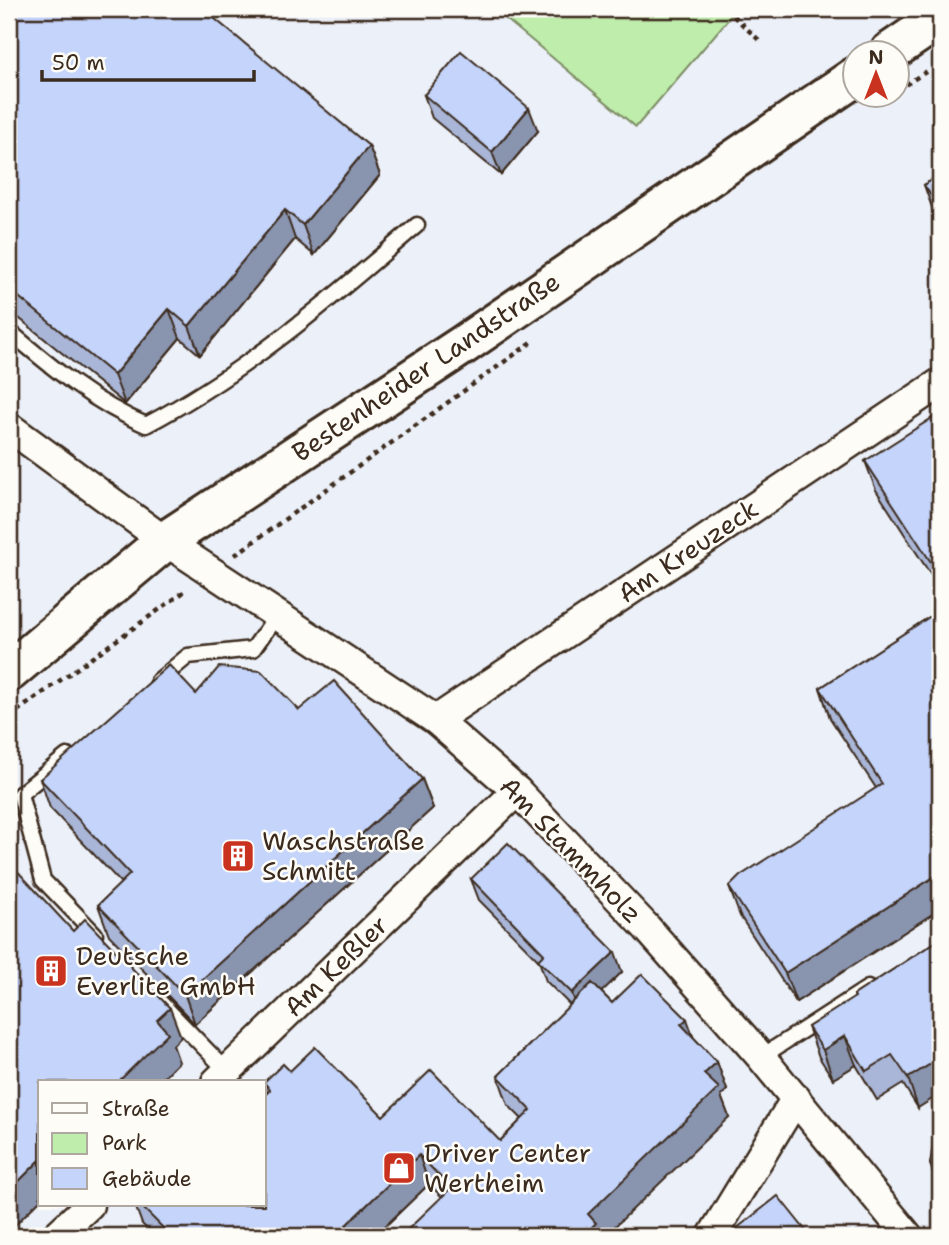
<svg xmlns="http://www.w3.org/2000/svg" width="949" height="1245" font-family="'Shantell Sans',sans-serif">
	<rect width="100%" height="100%" fill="#fdfcf7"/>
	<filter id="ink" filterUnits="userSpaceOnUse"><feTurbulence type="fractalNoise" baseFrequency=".0143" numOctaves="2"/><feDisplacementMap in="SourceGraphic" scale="14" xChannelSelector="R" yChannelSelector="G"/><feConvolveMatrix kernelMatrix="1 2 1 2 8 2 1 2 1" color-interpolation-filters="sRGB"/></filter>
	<g filter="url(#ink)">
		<path fill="#ecf0f8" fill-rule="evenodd" d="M 9,9 L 940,9 L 940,1236 L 9,1236 ZM 855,52 L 897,52 L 897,94 L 855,94 ZM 40,1082 L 264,1082 L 264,1205 L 40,1205 Z"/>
		<polygon fill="#bfedac" stroke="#7d8c65" stroke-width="2" points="494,9 737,9 636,127"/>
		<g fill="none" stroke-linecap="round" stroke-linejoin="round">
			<defs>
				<g id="service">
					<path d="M 9,331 C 51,367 94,403 146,425 C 247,372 331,299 417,225"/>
					<polyline points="158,681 188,656 253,649 277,615"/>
					<polyline points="67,756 20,794 43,880 95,934"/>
					<polyline points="160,1002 227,1071"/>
					<polyline points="761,1057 868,988"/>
				</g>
				<g id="minor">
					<polyline points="9,427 165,541 436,720 517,791 647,928 761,1057 908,1236"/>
					<polyline points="436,720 940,383"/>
					<polyline points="216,1082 517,791"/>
					<polyline points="56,1236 89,1205"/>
					<polyline points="712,1236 796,1098"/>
				</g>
				<g id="secondary">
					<polyline points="890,52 940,18"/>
					<polyline points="9,672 165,541 463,345 855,77"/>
				</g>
			</defs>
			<use href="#service" stroke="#3b2a1e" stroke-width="19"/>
			<use href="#minor" stroke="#3b2a1e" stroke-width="33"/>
			<use href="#secondary" stroke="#3b2a1e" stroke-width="44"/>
			<g stroke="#3b2a1e" stroke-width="4.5" stroke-dasharray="5 5" stroke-linecap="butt">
				<polyline points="726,9 760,41"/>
				<polyline points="897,90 940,63"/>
				<polyline points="879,101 890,94"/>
				<polyline points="235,555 532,342"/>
				<polyline points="9,717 188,589"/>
			</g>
			<use href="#service" stroke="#fdfcf7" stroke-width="14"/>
			<use href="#minor" stroke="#fdfcf7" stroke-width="28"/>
			<use href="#secondary" stroke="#fdfcf7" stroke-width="38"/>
		</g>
		<g fill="#a9b6d7" stroke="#3b2a1e" stroke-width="2">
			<polygon points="9,9 369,146 380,175 314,255 295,239 200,355 180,338 125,404 9,310"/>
			<polygon points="424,95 538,131 501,175 432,118"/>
			<polygon points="940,174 940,222 934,213 924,185"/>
			<polygon points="940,420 940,589 876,490 865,461"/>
			<polygon points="940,610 940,909 796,1002 740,916 729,887 876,788 830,718 820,688"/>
			<polygon points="196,694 299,710 422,779 433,808 195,1024 109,935 98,905 121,883 50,808 40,779"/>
			<polygon points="471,879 622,972 601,992 612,1003 693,1037 717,1062 727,1090 721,1096 729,1117 442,1197 429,1184 375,1236 154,1236 142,1224 135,1205 264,1205 267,1093 264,1082 290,1071 383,1116 500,1141 522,1119 508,1105 498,1076 570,1005 546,981 539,961 479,900"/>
			<polygon points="940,939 918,1108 903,1084 877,1100 856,1065 833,1079 819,1057 808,1027 855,998 854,995"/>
			<polygon points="940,1138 940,1193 930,1164"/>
		</g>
		<g fill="#8994af" stroke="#3b2a1e" stroke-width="2">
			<polygon points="529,108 538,131 501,175 492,152"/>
			<polygon points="369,146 380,175 314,255 303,225"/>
			<polygon points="285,210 295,239 200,355 189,326"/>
			<polygon points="169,309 180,338 125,404 114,375"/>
			<polygon points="422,779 433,808 195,1024 185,995"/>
			<polygon points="940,873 940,909 796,1002 785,973"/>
			<polygon points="615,952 622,972 579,1014 572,993"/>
			<polygon points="170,1008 181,1037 173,1045 179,1062 159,1082 118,1082 157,1020"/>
			<polygon points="687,1019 697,1047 681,1024"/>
			<polygon points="845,1036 856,1065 833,1079 823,1050"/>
			<polygon points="940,1058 940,1094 918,1108 908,1078"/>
			<polygon points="717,1062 727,1090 721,1096 729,1117 605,1236 583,1236 588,1214 704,1074"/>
			<polygon points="419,1155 429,1184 375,1236 350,1236 346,1225"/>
			<polygon points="40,1160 40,1200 9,1231 9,1191"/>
		</g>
		<g fill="#c4d4fa" stroke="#3b2a1e" stroke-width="2">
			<polygon points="9,9 203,9 369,146 303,225 285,210 189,326 169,309 114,375 9,289"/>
			<polygon points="461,51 529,108 492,152 424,95"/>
			<polygon points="940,174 940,209 924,185"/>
			<polygon points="937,415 940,420 940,576 865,461"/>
			<polygon points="940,610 940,873 785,973 729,887 740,876 882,784 820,688"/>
			<polygon points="169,665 196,694 219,667 261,671 299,710 334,681 422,779 185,995 98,905 130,874 40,779"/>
			<polygon points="508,843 615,952 572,993 538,960 544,954 471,879"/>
			<polygon points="9,862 73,931 85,919 170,1008 157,1020 168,1033 118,1082 40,1082 40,1160 9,1191"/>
			<polygon points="940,939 940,1058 908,1078 892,1055 866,1071 845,1036 823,1050 808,1027 855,997 854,995"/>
			<polygon points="642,974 687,1019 681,1024 717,1062 704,1074 719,1088 588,1214 596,1223 583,1236 401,1236 451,1188 419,1155 346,1225 357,1236 171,1236 140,1205 264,1205 264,1096 270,1090 264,1082 283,1064 290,1071 315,1047 383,1116 431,1070 500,1141 531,1110 498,1076 592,983 612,1003"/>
			<polygon points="934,1138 940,1138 940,1180 930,1164"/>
			<polygon points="778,1196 810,1236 727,1236"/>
		</g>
	</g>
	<defs>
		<symbol id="building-square" viewBox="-11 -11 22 22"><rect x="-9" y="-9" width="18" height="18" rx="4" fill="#c8321e" stroke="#fdfcf7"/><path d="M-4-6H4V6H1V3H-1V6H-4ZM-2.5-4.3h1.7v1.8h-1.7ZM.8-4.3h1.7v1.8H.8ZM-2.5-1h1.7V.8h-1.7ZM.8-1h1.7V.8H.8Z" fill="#fff"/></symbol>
		<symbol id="shop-square" viewBox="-11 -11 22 22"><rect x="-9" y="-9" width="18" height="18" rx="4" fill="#c8321e" stroke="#fdfcf7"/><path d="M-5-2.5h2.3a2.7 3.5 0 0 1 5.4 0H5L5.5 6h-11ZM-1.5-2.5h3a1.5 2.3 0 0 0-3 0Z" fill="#fff"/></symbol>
	</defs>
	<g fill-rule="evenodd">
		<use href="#building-square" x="219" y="837" width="38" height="38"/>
		<use href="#building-square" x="32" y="952" width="38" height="38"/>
		<use href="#shop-square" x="380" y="1149" width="38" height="38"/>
	</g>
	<g text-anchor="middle" stroke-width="5" stroke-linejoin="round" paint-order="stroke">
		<g font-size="26" fill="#3b2a1e" stroke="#fdfcf7">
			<text transform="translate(426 367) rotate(-34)" y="9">Bestenheider Landstraße</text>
			<text transform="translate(688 551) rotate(-34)" y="9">Am Kreuzeck</text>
			<text transform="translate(571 850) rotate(46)" y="9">Am Stammholz</text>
			<text transform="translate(336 966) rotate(-44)" y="9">Am Keßler</text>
		</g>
		<g font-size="26" fill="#3b2a1e" stroke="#fdfcf7" text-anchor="start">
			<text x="262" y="850">Waschstraße<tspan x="262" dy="30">Schmitt</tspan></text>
			<text x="76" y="965">Deutsche<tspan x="76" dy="30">Everlite GmbH</tspan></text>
			<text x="424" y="1162">Driver Center<tspan x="424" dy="30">Wertheim</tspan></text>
		</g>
	</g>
	<rect width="949" height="1245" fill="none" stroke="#fdfcf7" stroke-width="35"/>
	<rect x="18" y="18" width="914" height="1210" fill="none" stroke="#3b2a1e" stroke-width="2.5" filter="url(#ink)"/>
	<rect x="38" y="1080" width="228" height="126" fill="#fdfcf7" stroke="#afa8a0" stroke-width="2"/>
	<rect x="52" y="1103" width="35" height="10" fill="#fdfcf7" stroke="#afa8a0" stroke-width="2"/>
	<text x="102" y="1116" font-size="21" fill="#3b2a1e">Straße</text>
	<rect x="52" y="1133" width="35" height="21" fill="#bfedac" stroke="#afa8a0" stroke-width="2"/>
	<text x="102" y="1150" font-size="21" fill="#3b2a1e">Park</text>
	<rect x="52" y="1168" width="35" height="21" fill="#c4d4fa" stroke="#afa8a0" stroke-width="2"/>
	<text x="102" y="1186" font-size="21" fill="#3b2a1e">Gebäude</text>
	<g transform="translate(876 74)"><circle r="33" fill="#fdfcf7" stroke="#afa8a0" stroke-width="2"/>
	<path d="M0-5L12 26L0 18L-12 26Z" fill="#c8321e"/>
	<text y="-10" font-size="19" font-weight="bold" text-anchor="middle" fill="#3b2a1e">N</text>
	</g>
	<path d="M42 70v10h212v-10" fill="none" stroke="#3b2a1e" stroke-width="3.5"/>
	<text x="52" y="70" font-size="21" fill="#3b2a1e" stroke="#fdfcf7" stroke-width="5" paint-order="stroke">50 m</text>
</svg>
